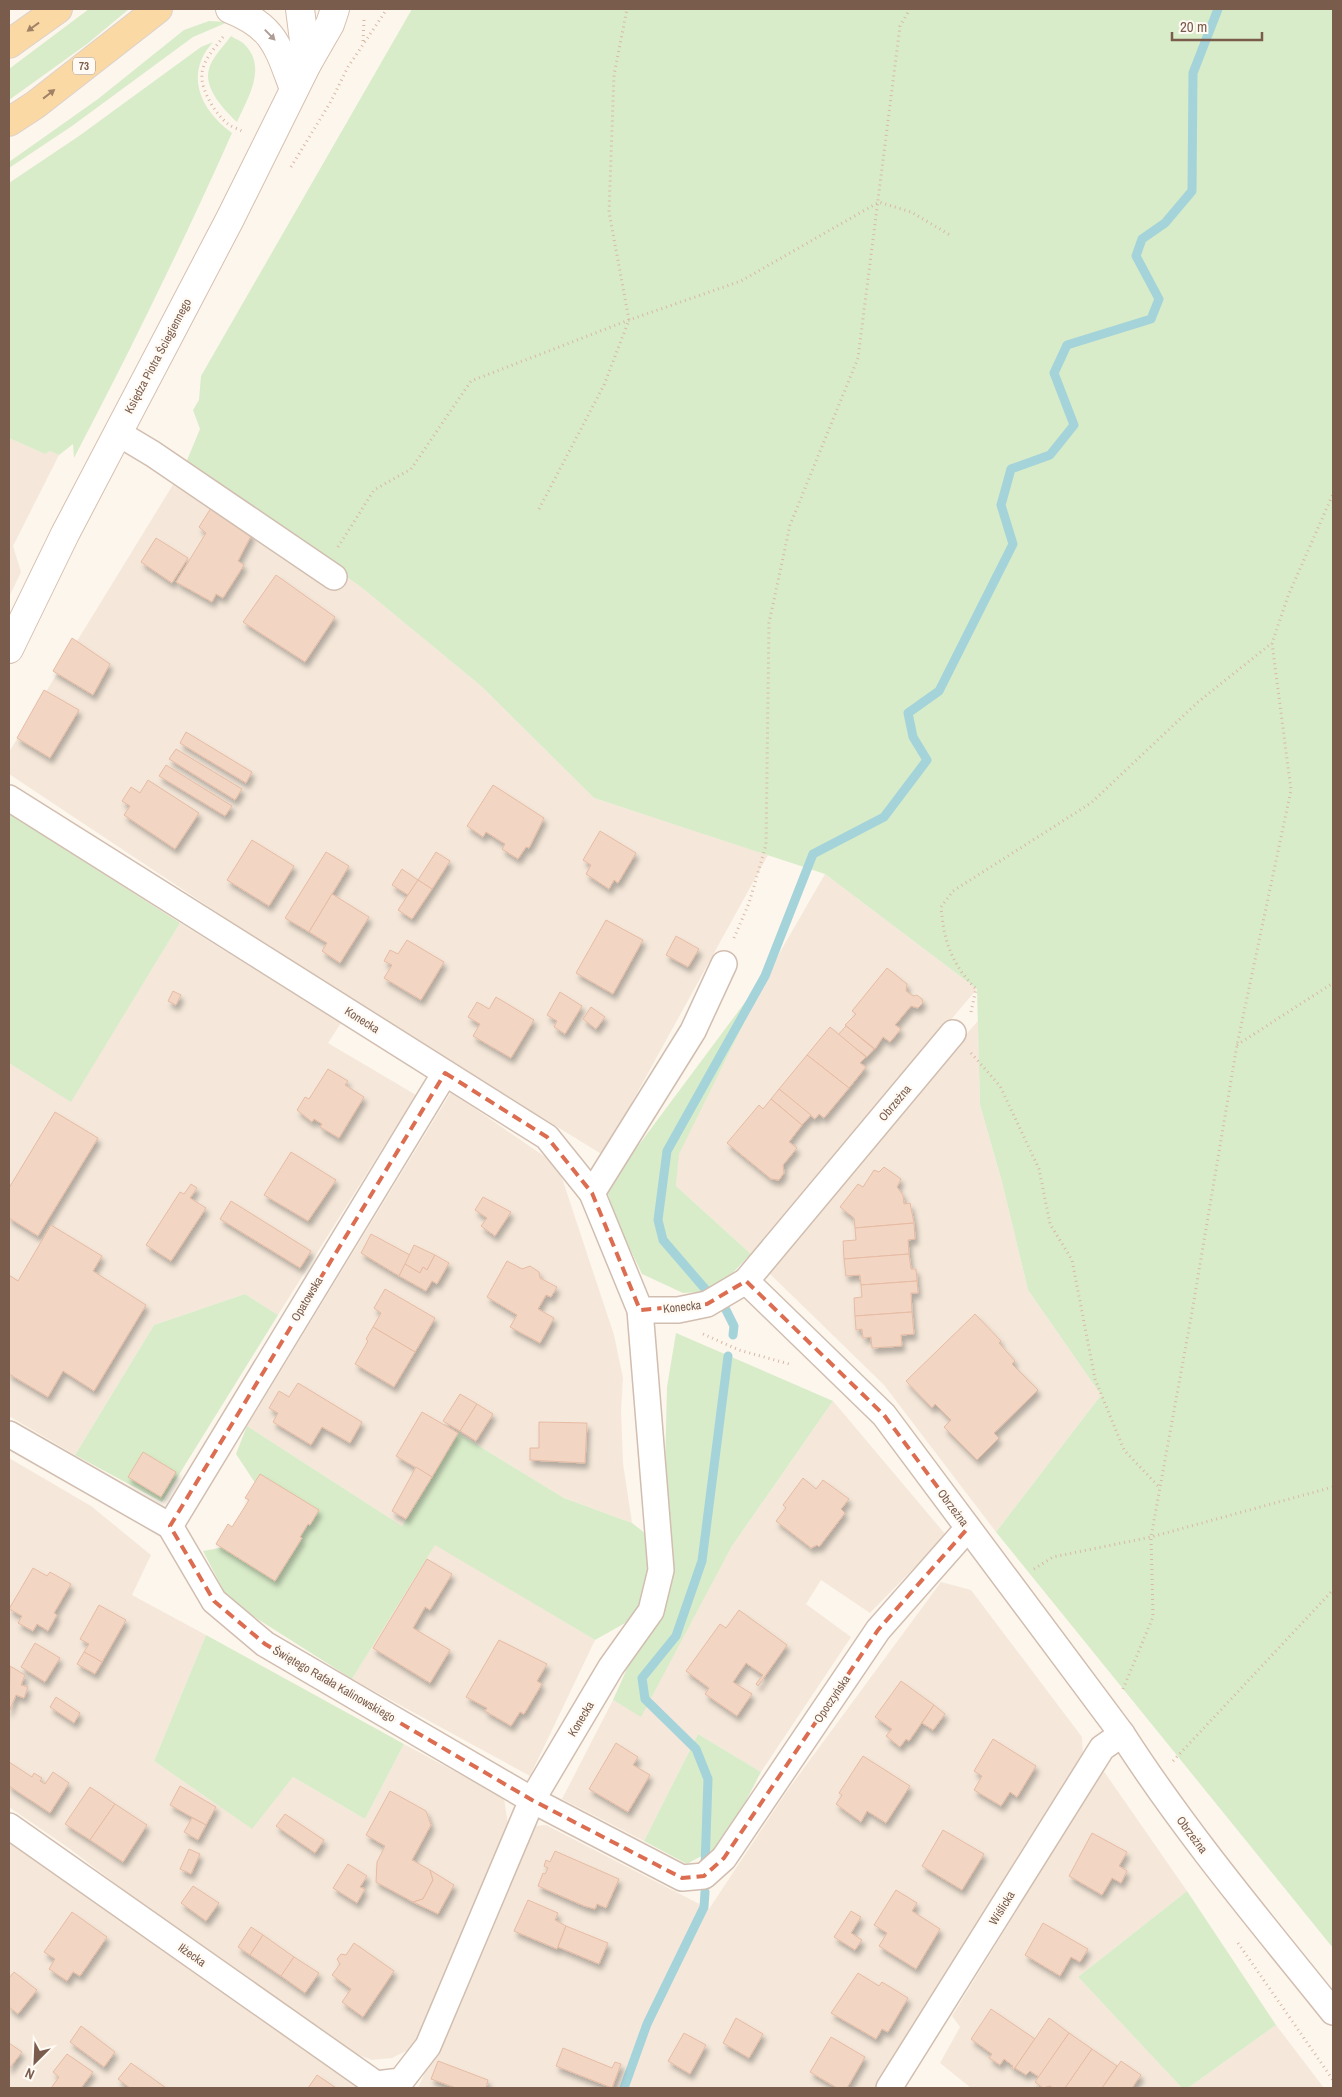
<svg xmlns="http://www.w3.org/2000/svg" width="1342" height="2097" font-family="'Archivo Narrow',sans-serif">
	<defs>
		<filter id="shadow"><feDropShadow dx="3" dy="5.5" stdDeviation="2.5" flood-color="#0004"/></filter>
	</defs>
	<rect width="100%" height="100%" fill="#fdf6ec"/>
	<g fill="#f5e8da">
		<polygon points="9,438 45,454 50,451 59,455 13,546 21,572 9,597"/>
		<polygon points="185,465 361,587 481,686 594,798 768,855 603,1155 319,980 9,774 9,752"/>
		<polygon points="825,874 977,989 751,1254 676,1186 678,1154 772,966"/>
		<polygon points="180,923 341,1023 328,1043 416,1095 278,1315 245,1294 154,1325 75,1455 9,1416 9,1063 71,1101"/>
		<polygon points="978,1021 980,1105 1002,1182 1028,1290 1101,1395 996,1532 884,1385 767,1271 904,1104"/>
		<polygon points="451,1092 551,1161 560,1172 614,1335 623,1378 621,1410 623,1463 632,1523 564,1498 458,1433 402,1526 247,1426"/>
		<polygon points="833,1401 946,1535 870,1613 821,1580 806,1604 851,1637 761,1772 698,1734 644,1841 562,1799 613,1700 641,1716 732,1546"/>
		<polygon points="9,1458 91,1506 151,1555 132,1595 206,1635 154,1761 251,1828 293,1777 365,1819 404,1744 504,1798 508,1825 422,2033 410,2049 392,2058 372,2060 351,2052 159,1917 70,1849 9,1807"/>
		<polygon points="435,1544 595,1640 530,1776 352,1679"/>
		<polygon points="941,1582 971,1590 1082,1737 1083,1755 876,2088 418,2088 535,1826 546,1825 709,1909 787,1791"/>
		<polygon points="1103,1770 1187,1891 1078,1977 1182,2088 971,2088 940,2063 960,2027 952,2016"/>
		<polygon points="9,1838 361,2088 9,2088"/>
		<polygon points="1276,2025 1324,2088 1188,2088"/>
	</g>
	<g fill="#d8ecc9">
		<polygon points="89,9 129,9 87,44 9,100 9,69"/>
		<polygon points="412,9 1333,9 1333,1948 996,1532 1101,1395 1028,1290 1002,1182 980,1105 977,989 825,874 594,798 481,686 361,587 185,465 200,429 193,410 199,400 201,376"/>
		<polygon points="209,21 228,22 193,37 72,126 9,168 9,162 98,99 184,30"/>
		<path d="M 231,36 C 236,40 241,40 246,46 C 267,69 247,99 237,122 C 225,111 203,88 209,69 C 212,57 224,46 231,36 Z"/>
		<path d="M 213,42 C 184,74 200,110 232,133 C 183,243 130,351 74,458 L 73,444 L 59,455 L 50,451 L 45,454 L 9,438 L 9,183 L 79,136 L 201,47 Z"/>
		<polygon points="9,813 180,923 71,1102 9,1063"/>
		<polygon points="772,966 679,1154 676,1186 751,1254 715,1291 683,1293 642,1274 619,1226 606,1189"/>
		<polygon points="245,1294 278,1315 162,1502 75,1455 154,1325"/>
		<polygon points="676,1333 833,1401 732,1546 641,1717 613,1700 662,1590 667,1387"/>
		<polygon points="247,1426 402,1526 458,1433 564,1498 632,1523 650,1537 650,1580 634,1618 595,1640 435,1545 352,1679 229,1601 203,1551 241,1544 265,1498 236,1454"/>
		<polygon points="206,1635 404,1744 365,1819 293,1777 252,1829 154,1761"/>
		<polygon points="698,1734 761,1772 723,1844 687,1864 644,1841"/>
		<polygon points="1187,1891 1276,2025 1188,2088 1182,2088 1078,1977"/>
	</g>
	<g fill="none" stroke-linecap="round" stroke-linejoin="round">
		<g stroke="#a5d3da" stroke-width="9">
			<polyline points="706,1290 663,1240 658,1220 667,1151 765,976 813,854 884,817 927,760 913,737 908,713 939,691 1013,544 1001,505 1011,469 1050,455 1074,425 1054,373 1067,345 1151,319 1159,299 1136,256 1142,239 1165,223 1192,191 1193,73 1218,9"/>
			<polyline points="726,1310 734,1326 733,1335"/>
			<polyline points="705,1866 708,1779 696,1749 645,1699 642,1678 676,1636 702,1561 728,1356"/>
			<polyline points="624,2088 647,2024 704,1907 705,1892"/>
		</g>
	</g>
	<g fill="#f3d5c3" stroke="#e6bba3" filter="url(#shadow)">
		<polygon points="211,508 252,534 238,561 244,565 223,598 216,594 212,602 176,582 206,533 199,527"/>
		<polygon points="156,538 188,558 172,583 141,562"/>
		<polygon points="276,575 335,617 305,662 243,622"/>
		<polygon points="72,638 110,664 93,695 53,671"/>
		<polygon points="44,690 79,710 50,758 17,738"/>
		<polygon points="186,732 252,772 246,783 180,743"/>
		<polygon points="176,749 242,789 235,800 169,759"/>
		<polygon points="166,765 232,806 225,816 159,776"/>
		<polygon points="148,780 199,813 175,849 124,815 130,806 122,801 131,787 140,793"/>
		<polygon points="493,785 544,818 529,848 526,847 518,859 502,849 505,844 486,832 483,837 467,826"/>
		<polygon points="600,831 636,853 618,883 614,880 609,889 586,874 591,865 583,860"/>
		<polygon points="252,840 294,866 269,906 227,880"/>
		<polygon points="326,852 349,866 309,932 285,918"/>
		<polygon points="436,852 450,861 432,889 418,880"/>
		<polygon points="402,869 418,880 408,895 392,885"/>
		<polygon points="418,880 432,889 412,919 398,910"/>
		<polygon points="332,894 369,917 340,963 322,951 327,943 309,932"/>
		<polygon points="606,920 643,940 613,994 576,973"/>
		<polygon points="676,936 699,949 688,967 666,955"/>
		<polygon points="407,940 444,962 421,1000 384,978 392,965 384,961 390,950 398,954"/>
		<polygon points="887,968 907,984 906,991 913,996 917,995 922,999 923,1003 918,1008 911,1006 895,1025 901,1029 890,1042 883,1037 875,1049 845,1025 856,1014 852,1011"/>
		<polygon points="173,991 181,995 176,1005 168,1001"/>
		<polygon points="560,992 582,1006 565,1034 554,1027 557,1021 547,1015"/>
		<polygon points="496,997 534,1020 511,1058 473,1036 480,1024 468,1017 477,1002 489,1009"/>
		<polygon points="591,1007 605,1017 596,1029 583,1019"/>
		<polygon points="846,1026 874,1049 867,1057 838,1035"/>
		<polygon points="830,1027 866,1057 860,1063 866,1067 849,1088 807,1055"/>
		<polygon points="807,1055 849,1088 824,1118 819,1114 815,1119 779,1089"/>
		<polygon points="328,1069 348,1081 345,1085 364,1097 339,1138 320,1127 322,1124 314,1119 312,1122 297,1110 305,1097 309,1099"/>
		<polygon points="779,1089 811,1115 802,1125 771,1099"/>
		<polygon points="771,1099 802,1125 789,1142 797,1148 783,1165 784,1173 779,1180 771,1179 727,1143 759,1105 763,1109"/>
		<polygon points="55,1112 98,1138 38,1236 9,1218 9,1188"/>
		<polygon points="291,1152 336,1180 308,1221 264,1195"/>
		<polygon points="884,1167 901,1179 897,1187 903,1195 904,1204 910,1203 914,1223 855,1228 854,1218 840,1207 858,1184 863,1187 874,1170 879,1172"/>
		<polygon points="191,1184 197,1188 190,1198 206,1208 171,1261 146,1245 180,1192 184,1194"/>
		<polygon points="483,1197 511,1212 495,1236 481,1226 487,1218 475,1210"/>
		<polygon points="231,1201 311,1251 300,1268 220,1219"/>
		<polygon points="914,1223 915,1239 908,1240 909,1254 844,1259 843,1241 856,1240 855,1228"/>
		<polygon points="51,1225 102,1256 93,1271 146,1305 94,1391 63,1371 48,1397 9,1374 9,1275 18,1281"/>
		<polygon points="371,1234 410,1255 399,1276 361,1253"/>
		<polygon points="414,1245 435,1255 427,1270 423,1267 420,1273 405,1264"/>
		<polygon points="909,1254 911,1269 916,1269 917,1281 861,1285 860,1275 846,1276 844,1259"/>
		<polygon points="435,1255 449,1263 437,1284 432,1281 426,1291 399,1276 405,1264 420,1273 423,1267 427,1270"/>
		<polygon points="507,1261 522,1269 530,1266 539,1272 540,1278 557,1287 551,1297 546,1295 538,1309 554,1318 540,1343 510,1327 517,1315 487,1297"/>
		<polygon points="917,1281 918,1293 911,1293 912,1312 855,1316 854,1298 862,1297 861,1285"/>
		<polygon points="385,1289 435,1318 415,1352 373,1327 381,1313 374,1308"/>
		<polygon points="912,1312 914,1334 901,1335 902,1346 872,1348 871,1337 863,1338 862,1329 856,1330 855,1316"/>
		<polygon points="975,1314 1001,1341 999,1343 1015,1361 1012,1364 1038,1390 994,1433 999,1438 977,1460 944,1427 951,1420 935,1404 932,1408 906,1381"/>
		<polygon points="373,1327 415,1352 394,1387 355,1364 368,1341 366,1339"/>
		<polygon points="298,1383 362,1422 350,1443 322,1427 311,1445 273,1422 278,1413 269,1408 279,1391 289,1397"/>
		<polygon points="460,1394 477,1404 460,1431 443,1421"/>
		<polygon points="477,1404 493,1414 476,1441 460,1431"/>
		<polygon points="422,1412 458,1433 432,1477 396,1456"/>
		<polygon points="539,1422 587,1423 585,1463 530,1460 530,1448 539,1448"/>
		<polygon points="143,1452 176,1472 161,1497 128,1477"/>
		<polygon points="416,1467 432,1477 406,1519 392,1511"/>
		<polygon points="260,1474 319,1510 310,1525 308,1524 300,1537 302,1538 275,1581 216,1544 228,1524 232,1527 249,1500 245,1498"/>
		<polygon points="803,1478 816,1489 823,1480 849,1499 841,1509 845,1513 819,1547 817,1545 811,1548 776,1521 786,1508 783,1505"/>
		<polygon points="427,1559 452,1574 430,1610 425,1607 413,1628 450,1650 430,1683 373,1648"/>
		<polygon points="33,1568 47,1576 50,1572 71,1584 54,1613 57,1615 48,1631 37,1624 33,1631 18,1623 22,1616 9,1609"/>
		<polygon points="99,1605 126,1620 102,1662 84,1652 89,1644 80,1639"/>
		<polygon points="739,1610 787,1645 758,1686 756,1684 763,1675 746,1663 733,1682 752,1694 737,1716 705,1694 709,1688 686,1671 720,1624 726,1628"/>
		<polygon points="499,1640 547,1664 537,1681 542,1684 524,1714 520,1712 511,1726 485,1711 487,1708 466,1697"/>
		<polygon points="35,1643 60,1658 45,1682 21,1667"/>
		<polygon points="84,1652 102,1662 95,1674 77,1664"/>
		<polygon points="10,1666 25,1675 21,1685 28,1687 24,1698 16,1695 9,1712"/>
		<polygon points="901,1681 934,1705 909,1741 906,1739 900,1747 886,1736 892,1729 875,1717"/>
		<polygon points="56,1697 80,1713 74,1723 50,1707"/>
		<polygon points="934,1705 945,1714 933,1730 922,1723"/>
		<polygon points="993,1739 1036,1766 1017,1797 1010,1792 1001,1806 974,1790 982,1776 974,1771"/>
		<polygon points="616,1743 638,1757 633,1765 650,1775 628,1812 589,1789"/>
		<polygon points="863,1756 910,1786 886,1823 867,1811 861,1822 836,1804 842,1795 839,1793"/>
		<polygon points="9,1762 32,1777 34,1773 42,1778 40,1781 45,1784 53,1772 69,1783 50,1813 9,1786"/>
		<polygon points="180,1786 216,1807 206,1825 170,1805"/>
		<polygon points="90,1787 115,1804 90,1840 65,1824"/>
		<polygon points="390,1791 426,1811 431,1825 412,1860 430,1870 433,1880 423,1899 413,1902 376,1882 377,1862 385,1846 366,1835"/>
		<polygon points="115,1804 147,1825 123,1862 90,1840"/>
		<polygon points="285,1814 324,1840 315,1853 276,1826"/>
		<polygon points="192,1818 206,1825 198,1840 184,1832"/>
		<polygon points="943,1830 984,1854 962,1890 922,1866"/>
		<polygon points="1092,1833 1127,1852 1119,1866 1127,1871 1121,1883 1112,1878 1102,1895 1069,1876"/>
		<polygon points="189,1849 200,1854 191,1874 180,1869"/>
		<polygon points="555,1851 619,1879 606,1908 597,1904 595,1909 584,1906 538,1886 543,1873 545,1874 548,1868 544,1866 546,1860 550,1862"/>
		<polygon points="348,1864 367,1876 360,1887 365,1889 357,1903 333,1888"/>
		<polygon points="430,1870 454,1885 438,1914 413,1902 423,1899 433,1880"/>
		<polygon points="193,1886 219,1903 206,1921 181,1903"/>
		<polygon points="896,1890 917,1903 912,1911 940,1929 916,1969 879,1946 887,1933 874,1925"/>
		<polygon points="528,1900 558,1913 555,1920 566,1926 557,1949 514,1931"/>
		<polygon points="851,1911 861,1917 851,1933 862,1940 855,1950 834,1937"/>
		<polygon points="72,1912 107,1937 80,1976 73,1972 67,1981 49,1969 55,1959 44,1952"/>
		<polygon points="1043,1923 1088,1949 1080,1962 1071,1957 1060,1976 1025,1955"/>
		<polygon points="566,1926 608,1943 599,1964 558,1947"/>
		<polygon points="251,1927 263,1935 250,1955 238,1947"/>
		<polygon points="263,1935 294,1957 281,1976 250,1955"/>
		<polygon points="354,1943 394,1971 363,2017 342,2002 351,1989 332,1975 340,1964 337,1959 341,1954 346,1955"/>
		<polygon points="294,1957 319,1973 305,1993 281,1976"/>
		<polygon points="14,1972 37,1990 18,2014 9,2007 9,1978"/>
		<polygon points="858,1973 879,1986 882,1982 908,1998 888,2032 882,2029 876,2039 831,2013"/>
		<polygon points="991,2009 1035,2039 1014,2069 1012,2068 1013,2066 1004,2059 1000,2065 989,2058 992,2054 971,2039"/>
		<polygon points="736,2018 763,2034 749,2058 723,2043"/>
		<polygon points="1049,2018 1069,2033 1039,2077 1030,2071 1026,2075 1015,2068"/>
		<polygon points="81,2026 115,2052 104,2067 70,2042"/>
		<polygon points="684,2033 706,2045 690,2074 668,2061"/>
		<polygon points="1069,2033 1092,2049 1065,2088 1053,2088 1050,2086 1043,2088 1035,2082"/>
		<polygon points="831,2037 865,2057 847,2088 837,2088 810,2072"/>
		<polygon points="9,2043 22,2052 9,2069"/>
		<polygon points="563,2048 612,2068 615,2062 621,2064 612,2088 556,2066"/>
		<polygon points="1092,2049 1117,2066 1102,2088 1065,2088"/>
		<polygon points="67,2054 93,2072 81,2088 51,2088 59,2077 53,2072"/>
		<polygon points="438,2061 488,2080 486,2088 456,2088 431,2079"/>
		<polygon points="1121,2061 1141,2075 1132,2088 1102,2088"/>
		<polygon points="131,2063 166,2088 130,2088 118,2079"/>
		<polygon points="317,2075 336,2088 308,2088"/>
	</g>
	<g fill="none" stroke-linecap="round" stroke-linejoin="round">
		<defs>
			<g id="street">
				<polyline points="118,433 153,454 334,577"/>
				<polyline points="9,798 547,1137 592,1193 640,1310 661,1570 651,1611 611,1667 532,1800 428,2046 401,2081 376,2084 9,1826"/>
				<path d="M 953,1033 L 746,1281 L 884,1415 L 1122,1734 C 1185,1832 1260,1921 1333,2012"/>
				<polyline points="592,1193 693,1031 724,964"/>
				<polyline points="640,1310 678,1310 707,1304 746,1281"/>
				<polyline points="9,1434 170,1526 214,1601 265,1644 532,1800 682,1878 704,1876 724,1858 878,1630 968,1528"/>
				<polyline points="170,1526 445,1073"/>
				<polyline points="889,2088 1102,1748 1122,1734"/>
			</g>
			<g id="secondary">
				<path d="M 230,9 C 275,27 278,47 294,89"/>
				<polyline points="300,9 307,64"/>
				<polyline points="9,649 65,534 230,219 307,64 330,24 335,9"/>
			</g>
			<g id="primary">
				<polyline points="9,44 58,9"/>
				<polyline points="9,122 35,105 158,9"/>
			</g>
		</defs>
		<use href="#street" stroke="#d1beb0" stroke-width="28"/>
		<use href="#secondary" stroke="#d6c0b0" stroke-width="30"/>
		<use href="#primary" stroke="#dad1cd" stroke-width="30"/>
		<g stroke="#d9b8a5" stroke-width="3" stroke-dasharray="1 4" stroke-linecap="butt">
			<path d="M 223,37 C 215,48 203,60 202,74 C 200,89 216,115 228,124 C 232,127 238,129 242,131"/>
			<polyline points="363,41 364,20"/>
			<polyline points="291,167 330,103 348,67 387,9"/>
			<polyline points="539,509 604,385 629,320 609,212 614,75 627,9"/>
			<polyline points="338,547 374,490 411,469 471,381 629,320 741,281 879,202 911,212 950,235"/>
			<polyline points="734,938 749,903 766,845 769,623 790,525 858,358 900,26 910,9"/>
			<path d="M 971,1012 L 976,989 C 951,963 944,942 941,907 L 953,891 L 1091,803 L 1198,702 L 1272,643"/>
			<polyline points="1237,1045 1333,983"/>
			<polyline points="971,1053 1000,1086 1039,1169 1050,1224 1072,1260 1095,1379 1124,1450 1160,1488"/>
			<polyline points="703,1334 739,1350 789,1364"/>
			<polyline points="1034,1569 1053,1557 1151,1537 1333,1487"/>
			<polyline points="1123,1689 1153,1617 1151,1537 1192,1312 1237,1045 1291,790 1272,643 1288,596 1333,494"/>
			<polyline points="1173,1761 1333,1590"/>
			<polyline points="1238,1943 1333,2080"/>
		</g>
		<use href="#street" stroke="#fff" stroke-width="25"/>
		<use href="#secondary" stroke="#fff" stroke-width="28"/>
		<use href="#primary" stroke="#fbd9a5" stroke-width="28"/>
	</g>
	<defs><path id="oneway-solid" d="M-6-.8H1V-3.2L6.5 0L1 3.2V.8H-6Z" transform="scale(1.25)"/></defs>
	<g fill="#a18267">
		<use href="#oneway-solid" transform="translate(33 27) rotate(144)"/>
		<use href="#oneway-solid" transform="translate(49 94) rotate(-38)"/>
	</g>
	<use fill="#af9d94" href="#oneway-solid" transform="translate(270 35) rotate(46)"/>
	<path fill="none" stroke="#dc6d51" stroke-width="4" stroke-dasharray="10 6" stroke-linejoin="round" d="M 445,1073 L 547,1137 L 592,1193 L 640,1310 L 707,1304 L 746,1281 L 884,1415 L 968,1528 L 878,1630 L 724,1858 L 704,1876 L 682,1878 L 532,1800 L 265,1644 L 214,1601 L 170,1526 Z"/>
	<g text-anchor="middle" stroke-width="4.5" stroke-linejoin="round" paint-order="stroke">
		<rect fill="#fffaf3" stroke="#a28b7f" stroke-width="1" x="73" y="57.5" width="22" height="17" rx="4"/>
		<g font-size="11" font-weight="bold" fill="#7a5c4d">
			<text x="84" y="70">73</text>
		</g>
		<g font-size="12" fill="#7a5c4d" stroke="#fffaf3">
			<text transform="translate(158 356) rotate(-62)" y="4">Księdza Piotra Ściegiennego</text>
			<text transform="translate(362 1020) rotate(32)" y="4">Konecka</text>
			<text transform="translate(895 1103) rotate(-50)" y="4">Obrzeżna</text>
			<text transform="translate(307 1299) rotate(-59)" y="4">Opatowska</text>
			<text transform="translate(682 1307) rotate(-6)" y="4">Konecka</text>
			<text transform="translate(953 1508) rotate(53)" y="4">Obrzeżna</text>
			<text transform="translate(334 1684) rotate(30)" y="4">Świętego Rafała Kalinowskiego</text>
			<text transform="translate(832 1699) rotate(-56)" y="4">Opoczyńska</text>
			<text transform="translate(581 1719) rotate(-59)" y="4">Konecka</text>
			<text transform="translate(1192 1835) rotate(53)" y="4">Obrzeżna</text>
			<text transform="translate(1002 1908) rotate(-58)" y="4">Wiślicka</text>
			<text transform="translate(192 1955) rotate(35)" y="4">Iłżecka</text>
		</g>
	</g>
	<rect width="1342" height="2097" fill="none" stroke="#7a5c4d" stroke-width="20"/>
	<g transform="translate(35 2062) rotate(204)" stroke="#fffaf3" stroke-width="4" paint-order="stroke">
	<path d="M0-4L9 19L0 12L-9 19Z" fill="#7a5c4d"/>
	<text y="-8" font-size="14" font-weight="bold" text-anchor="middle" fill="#7a5c4d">N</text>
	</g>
	<path d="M1172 32v8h90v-8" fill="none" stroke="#7a5c4d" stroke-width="2.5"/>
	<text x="1180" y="32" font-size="15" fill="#7a5c4d" stroke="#fffaf3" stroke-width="4" paint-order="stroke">20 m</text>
</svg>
